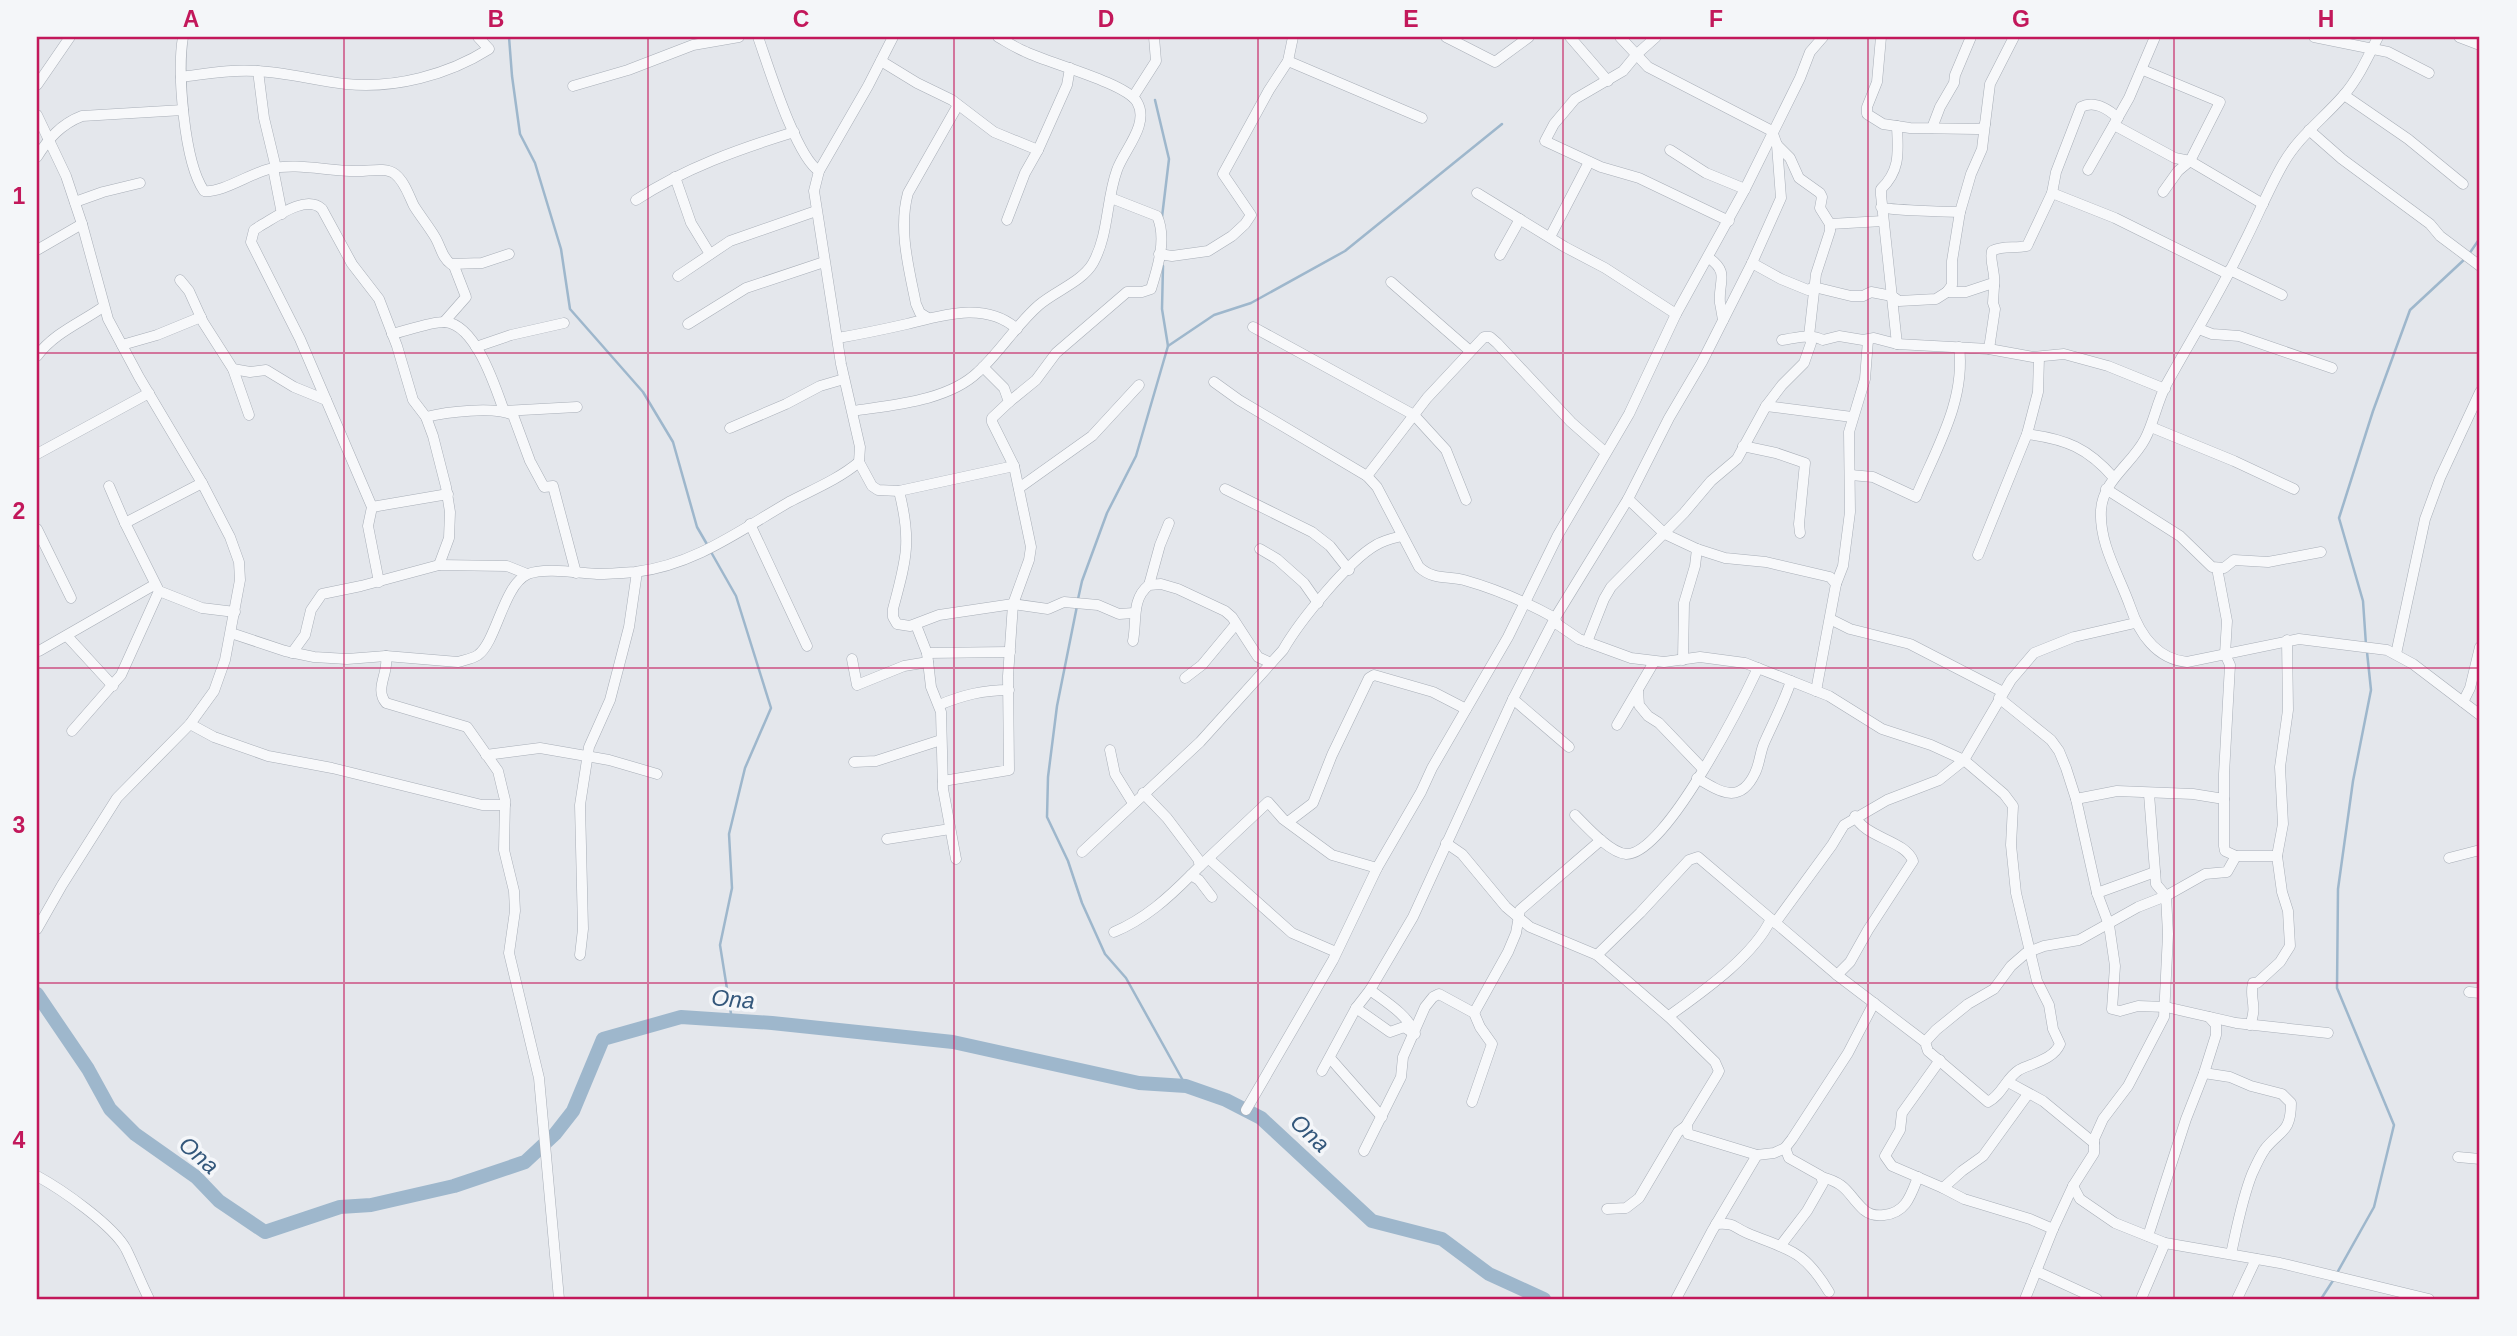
<svg xmlns="http://www.w3.org/2000/svg" width="2517" height="1336" font-family="Helvetica,sans-serif">
	<rect width="100%" height="100%" fill="#e4e7ec"/>
	<g fill="none" stroke-linecap="round" stroke-linejoin="round">
		<g stroke="#9eb7cc" stroke-width="2.5">
			<polyline points="509,37 512,76 520,134 535,163 561,249 570,309 643,392 673,442 697,527 708,546"/>
			<polyline points="1155,100 1169,159 1162,217"/>
			<polyline points="1168,346 1214,315 1251,303 1345,251 1502,124"/>
			<polyline points="711,552 736,596 771,708 745,768 729,834 732,888 720,945 732,1020"/>
			<polyline points="1078,599 1082,581 1107,513 1136,456 1168,346 1162,309 1163,266"/>
			<polyline points="1077,606 1057,706 1048,777 1047,817 1068,861 1082,903 1105,954 1126,978 1186,1086"/>
			<polyline points="2366,645 2363,601 2339,518 2373,411 2410,310 2467,257 2480,238"/>
			<polyline points="2337,1273 2374,1207 2394,1125 2337,988 2338,889 2353,781 2371,690 2367,652"/>
			<polyline points="2321,1299 2334,1279"/>
		</g>
		<polyline stroke="#9eb7cc" stroke-width="14" points="37,994 88,1069 110,1109 135,1134 196,1177 219,1201 265,1232 340,1207 371,1205 454,1186 525,1162 555,1134 573,1111 603,1039 681,1017 772,1023 953,1042 1139,1083 1186,1086 1226,1100 1261,1118 1372,1221 1442,1239 1489,1274 1544,1299"/>
		<defs>
			<g id="street">
				<path d="M 183,37 C 177,72 184,162 204,191 C 222,193 249,174 269,169 C 298,162 329,172 359,171 C 370,171 386,167 395,174 C 405,182 409,196 414,206 C 421,217 429,227 435,237 C 441,247 442,258 451,264 L 482,263 L 509,254"/>
				<path d="M 758,37 C 768,65 796,157 819,171"/>
				<polyline points="893,37 868,86 819,171 814,191 841,364 860,447 859,462 872,486 878,490 899,491 1014,466"/>
				<polyline points="1446,37 1495,62 1529,37"/>
				<polyline points="1570,37 1608,81"/>
				<polyline points="1656,37 1637,54 1623,71 1575,99 1554,124 1545,141 1601,167 1639,178 1729,221"/>
				<polyline points="1881,37 1877,82 1867,107 1867,114 1883,124 1910,128 1977,129 1982,129 1985,124 1990,84 2014,37"/>
				<polyline points="2314,37 2388,52 2429,73"/>
				<path d="M 2378,37 C 2368,57 2358,79 2343,96 C 2323,119 2298,137 2283,164 C 2268,190 2257,218 2243,245 C 2220,293 2192,338 2166,385 C 2157,402 2154,422 2145,439 C 2132,464 2103,480 2101,510 C 2099,544 2119,575 2130,606 C 2139,633 2156,659 2187,662 L 2299,639 L 2387,650 L 2413,664 L 2480,715"/>
				<polyline points="2459,37 2480,45"/>
				<polyline points="881,61 917,83 952,100 994,132 1038,150 1025,173 1007,220"/>
				<polyline points="1288,61 1422,118"/>
				<polyline points="2143,70 2220,102 2190,161 2178,171 2163,192"/>
				<polyline points="258,71 264,118 276,168"/>
				<path d="M 181,77 C 206,74 231,69 256,71 C 286,72 316,81 346,84 C 394,89 448,75 489,49 L 478,37"/>
				<polyline points="37,85 70,37"/>
				<polyline points="573,86 628,70 693,45 739,37"/>
				<polyline points="2344,95 2408,139 2463,184"/>
				<polyline points="1133,97 1156,61 1154,37"/>
				<polyline points="37,115 66,176 82,224 108,319 139,377 202,483 230,537 239,562 240,580 225,660 214,691 190,724 117,798 62,885 37,929"/>
				<polyline points="2114,125 2175,158 2190,161 2263,204"/>
				<path d="M 1897,126 C 1898,151 1901,170 1881,189 L 1881,195 L 1897,344"/>
				<polyline points="1932,128 1940,107 1954,83 1955,75 1971,37"/>
				<polyline points="2309,130 2342,159 2430,224 2440,236 2480,266"/>
				<polyline points="1038,150 1067,85 1070,68"/>
				<polyline points="1670,150 1706,173 1745,189"/>
				<path d="M 37,157 C 48,139 61,124 82,116 L 183,110"/>
				<polyline points="273,168 282,214"/>
				<polyline points="2088,170 2129,98 2155,37"/>
				<polyline points="675,177 691,223 710,254"/>
				<polyline points="1477,193 1565,247 1605,268 1676,314"/>
				<polyline points="2052,193 2115,218 2228,274"/>
				<path d="M 636,200 C 685,168 739,149 794,132"/>
				<polyline points="75,202 103,192 140,183"/>
				<path d="M 1881,207 C 1886,210 1948,212 1960,212 L 1971,174 L 1982,149 L 1985,124"/>
				<polyline points="1830,224 1883,221"/>
				<polyline points="1550,237 1589,162"/>
				<polyline points="37,250 82,224"/>
				<polyline points="1159,254 1172,256 1208,251 1232,236 1245,224 1251,215 1223,174 1269,90 1288,61 1293,37"/>
				<polyline points="1500,255 1520,219"/>
				<path d="M 1709,258 C 1730,273 1718,281 1720,303 C 1721,308 1722,314 1723,320"/>
				<polyline points="1752,263 1781,279 1808,290 1814,287 1851,296 1863,296 1871,292 1892,296 1899,301 1936,299 1947,292 1966,292 1990,284 1994,286 1993,303 1995,309 1989,349"/>
				<polyline points="2230,270 2282,295"/>
				<polyline points="678,276 730,241 816,211"/>
				<polyline points="180,280 189,291 203,322 233,369 249,415"/>
				<polyline points="1391,282 1470,351"/>
				<path d="M 1994,286 C 1996,273 1989,260 1992,251 C 2003,245 2015,249 2027,246 L 2052,193 L 2056,172 L 2081,107 C 2095,100 2108,109 2118,118"/>
				<polyline points="1947,292 1952,285 1952,261 1960,212"/>
				<path d="M 928,318 L 920,313 L 916,304 C 909,269 898,229 908,193 L 958,105"/>
				<polyline points="444,322 466,297 454,266"/>
				<polyline points="688,324 746,288 824,262"/>
				<polyline points="1253,327 1414,415 1446,450 1466,500"/>
				<polyline points="2199,329 2212,334 2239,336 2332,368"/>
				<path d="M 392,334 C 406,331 432,321 446,322 C 476,326 495,386 504,411 L 577,407"/>
				<path d="M 838,338 C 861,334 885,329 907,324 C 943,315 986,301 1017,329"/>
				<path d="M 1782,340 C 1796,338 1810,333 1823,340 L 1839,336 L 1863,340 L 1874,338 L 1897,344 L 1989,349 L 2033,357 L 2064,354 L 2108,366 L 2165,389"/>
				<polyline points="122,345 157,335 201,317"/>
				<polyline points="476,347 511,335 564,323"/>
				<path d="M 37,356 C 54,333 80,323 103,307"/>
				<polyline points="233,369 250,372 266,370 294,387 326,400"/>
				<path d="M 1214,382 L 1239,400 L 1367,476 L 1377,487 L 1419,567 C 1433,580 1447,576 1464,580 C 1496,589 1526,602 1555,618 L 1557,624 L 1579,639 L 1631,658 L 1664,662 L 1700,657 L 1745,663 L 1829,696 L 1882,729 L 1931,745 L 1964,760 L 2004,794 L 2013,806 L 2011,845 L 2016,893 L 2037,981 L 2049,1005 L 2053,1029 L 2060,1044 C 2053,1060 2032,1063 2019,1070 C 2006,1078 2002,1095 1988,1102 L 1928,1051 L 1925,1042 L 1837,975 L 1698,857 L 1689,860 L 1640,913 L 1597,955"/>
				<path d="M 1009,402 L 1036,380 L 1056,353 L 1127,292 L 1142,292 L 1151,289 C 1158,267 1167,238 1157,216 L 1111,198"/>
				<polyline points="1766,406 1852,417"/>
				<path d="M 853,411 C 892,405 948,401 978,372 C 1000,352 1016,325 1039,305 C 1055,291 1082,282 1093,263 C 1109,234 1106,200 1117,170 C 1124,150 1150,124 1137,102 C 1126,83 1048,63 1026,52 C 1016,48 1007,42 998,37"/>
				<path d="M 426,417 C 446,412 495,406 513,415 L 530,461 L 544,487 L 553,486 L 576,573"/>
				<polyline points="2151,427 2234,461 2294,489"/>
				<polyline points="730,428 786,404 820,386 844,379"/>
				<path d="M 2027,434 C 2066,439 2088,448 2114,478"/>
				<polyline points="1743,446 1776,453 1805,463 1799,524 1800,533"/>
				<polyline points="37,454 149,393"/>
				<path d="M 1851,475 L 1873,477 L 1916,497 C 1936,449 1966,400 1959,347"/>
				<polyline points="1367,476 1427,398 1484,337 1490,337 1497,343 1571,422 1605,452"/>
				<polyline points="109,486 125,523 159,591 202,608 235,612"/>
				<polyline points="1019,488 1092,436 1139,385"/>
				<polyline points="1225,489 1312,532 1330,546 1349,570"/>
				<polyline points="2106,489 2180,536 2212,567 2224,568 2234,560 2268,562 2321,552"/>
				<path d="M 899,491 C 912,542 906,560 893,609 L 893,617 L 897,624 L 910,626 L 939,615 L 1013,604 L 1048,609 L 1064,602 L 1098,605 L 1119,614 L 1134,613"/>
				<polyline points="1628,499 1665,534 1697,549 1725,558 1766,562 1830,577 1836,584 1816,691"/>
				<polyline points="372,507 448,494"/>
				<polyline points="125,523 202,483"/>
				<polyline points="750,524 807,646"/>
				<polyline points="37,529 71,598"/>
				<polyline points="1260,549 1277,559 1304,583 1318,603"/>
				<polyline points="1978,555 2027,434 2038,392 2039,357"/>
				<polyline points="2217,568 2227,621 2225,654 2230,665 2224,774 2224,846 2225,851 2236,856 2277,856"/>
				<path d="M 379,582 L 368,526 L 372,507 L 300,339 L 251,242 L 254,230 L 260,226 C 276,217 306,194 322,209 L 352,264 L 379,299 L 397,346 L 413,400 L 426,417 L 433,436 L 446,487 L 450,512 L 449,538 L 439,565"/>
				<polyline points="1836,584 1843,566 1850,512 1849,432 1865,379 1868,340"/>
				<polyline points="1149,585 1160,545 1169,523"/>
				<polyline points="1830,619 1850,629 1910,644 2003,692"/>
				<polyline points="916,625 927,653 931,687 941,712 943,789 956,859"/>
				<path d="M 231,633 L 285,651 L 314,657 L 347,659 L 386,656 L 458,662 C 464,660 472,659 478,655 C 497,641 503,585 528,574 C 544,567 579,573 597,574 C 609,574 622,573 635,572 C 694,565 739,531 789,502 C 812,490 839,479 859,462"/>
				<polyline points="67,636 113,686"/>
				<path d="M 1133,641 C 1137,622 1131,599 1149,585 L 1161,584 L 1178,589 L 1225,611 L 1232,617 L 1258,657 L 1271,663"/>
				<polyline points="1587,642 1604,599 1611,587 1684,513 1711,481 1737,459 1766,406 1782,385 1804,363 1811,343 1809,336 1816,274 1830,231 1830,224 1820,208 1822,197 1820,193 1799,178 1790,158 1777,145"/>
				<polyline points="39,651 154,585"/>
				<polyline points="292,653 305,635 311,610 322,594 361,586 439,565 507,566 527,574"/>
				<polyline points="927,653 1010,652"/>
				<polyline points="2396,654 2425,519 2440,478 2480,392"/>
				<path d="M 386,656 C 389,674 374,688 386,703 L 467,727 L 498,771 L 505,800 L 504,850 L 514,891 L 515,911 L 509,953 L 539,1078 L 559,1299"/>
				<polyline points="852,659 857,685 904,666 928,662"/>
				<polyline points="1683,660 1684,603 1695,566 1697,549"/>
				<polyline points="1185,678 1202,665 1236,624"/>
				<polyline points="1638,690 1639,705 1648,716 1659,723 1703,769"/>
				<polyline points="1999,698 2051,740 2059,751 2066,768 2076,799 2097,893 2109,925 2115,966 2112,1009 2120,1011 2138,1006 2166,1007 2236,1023 2328,1033"/>
				<polyline points="1513,699 1569,747"/>
				<polyline points="2463,702 2470,688 2480,647"/>
				<path d="M 939,705 C 963,695 983,690 1009,690"/>
				<polyline points="190,724 214,737 268,756 332,768 482,805 505,805"/>
				<polyline points="1617,725 1654,662"/>
				<polyline points="72,731 121,675 159,591"/>
				<polyline points="1110,750 1115,774 1133,803"/>
				<polyline points="486,755 540,748 609,760 657,774"/>
				<polyline points="854,762 876,761 941,740"/>
				<path d="M 1697,778 C 1720,792 1740,805 1755,773 C 1760,763 1760,751 1765,741 C 1774,721 1784,702 1791,681"/>
				<polyline points="943,781 1009,770 1008,676 1013,604 1029,560 1031,547 1014,466 992,422 992,418 1009,402 1004,388 983,367"/>
				<polyline points="1143,793 1167,818 1198,859 1200,866 1191,875 1199,880 1212,897"/>
				<polyline points="2149,794 2156,884 2166,896 2205,874 2227,872 2236,856"/>
				<polyline points="2076,799 2117,791 2193,794 2224,799"/>
				<path d="M 1575,815 C 1586,826 1610,853 1626,854 C 1665,856 1742,702 1758,668"/>
				<polyline points="1288,822 1313,803 1332,755 1369,678 1374,675 1433,692 1466,709"/>
				<polyline points="887,839 950,829"/>
				<polyline points="1446,843 1462,854 1506,907 1530,927 1597,955 1670,1018 1715,1062 1719,1071 1717,1075 1687,1124 1688,1134 1757,1155 1774,1153 1785,1148 1792,1139 1848,1053 1874,1003"/>
				<path d="M 1082,852 L 1200,742 L 1283,650 C 1299,622 1348,561 1376,545 C 1384,540 1394,538 1402,536"/>
				<polyline points="2449,858 2480,850"/>
				<polyline points="1209,859 1292,933 1336,952"/>
				<polyline points="1200,866 1268,802 1283,819 1332,855 1377,868"/>
				<polyline points="2097,893 2155,872"/>
				<polyline points="1775,923 1832,845 1844,825 1887,800 1939,780 1964,760 2011,680 2034,653 2074,637 2135,623"/>
				<path d="M 1114,932 C 1145,919 1168,898 1191,875"/>
				<polyline points="580,955 583,929 580,805 589,747 610,700 629,627 637,572"/>
				<path d="M 1837,975 L 1850,962 L 1868,930 L 1913,861 C 1905,840 1865,838 1855,816"/>
				<polyline points="2469,992 2480,993"/>
				<path d="M 1356,1008 L 1390,1032 L 1404,1027 L 1415,1034 C 1408,1015 1386,1002 1370,990"/>
				<polyline points="1474,1013 1508,952 1516,933 1520,910 1601,840"/>
				<path d="M 1669,1016 C 1702,992 1753,957 1771,919"/>
				<path d="M 2250,1025 C 2258,1004 2249,1000 2253,983 L 2257,983 L 2280,962 L 2290,946 L 2288,911 L 2282,892 L 2277,856 L 2283,824 L 2280,767 L 2288,710 L 2287,640"/>
				<polyline points="1925,1042 1936,1030 1968,1004 1994,989 2011,966 2026,953 2044,946 2079,940 2138,907 2166,896 2168,934 2164,1017 2128,1086 2103,1119 2094,1139 2094,1153 2073,1186 2053,1229 2025,1299"/>
				<polyline points="1330,1058 1382,1117"/>
				<polyline points="1940,1060 1902,1113 1900,1130 1885,1156 1892,1166 1943,1188 1964,1199 2030,1219 2053,1229"/>
				<polyline points="1322,1071 1356,1008 1370,990 1413,917 1513,699 1555,618 1628,499 1669,418 1702,362 1752,263 1781,198 1777,145 1772,131 1648,67 1620,37"/>
				<path d="M 2204,1073 L 2230,1077 L 2251,1086 L 2282,1094 L 2291,1103 C 2291,1133 2280,1130 2265,1149 C 2260,1156 2256,1165 2252,1174 C 2242,1199 2237,1227 2231,1254"/>
				<polyline points="2008,1082 2043,1101 2094,1143"/>
				<polyline points="1246,1110 1333,960 1377,868 1421,792 1432,768 1508,637 1558,535 1629,414 1676,314 1745,189 1800,78 1810,52 1823,37"/>
				<polyline points="1364,1151 1401,1077 1403,1057 1425,1007 1433,997 1439,994 1474,1013 1480,1027 1492,1044 1472,1102"/>
				<polyline points="2458,1157 2480,1159"/>
				<path d="M 37,1176 C 61,1189 113,1225 126,1249 C 134,1265 141,1283 149,1299"/>
				<path d="M 1822,1177 C 1848,1184 1847,1194 1864,1210 C 1870,1215 1877,1216 1884,1215 C 1906,1213 1911,1195 1918,1177"/>
				<polyline points="2073,1186 2080,1199 2115,1223 2165,1243 2280,1263 2429,1299"/>
				<polyline points="1943,1188 1962,1171 1983,1156 2028,1094"/>
				<polyline points="1607,1209 1626,1208 1639,1198 1678,1132 1686,1126"/>
				<path d="M 1716,1224 C 1736,1223 1731,1226 1747,1233 C 1790,1251 1803,1249 1829,1292"/>
				<polyline points="2148,1236 2186,1119 2204,1073 2216,1035 2216,1025 2209,1017"/>
				<polyline points="1781,1245 1807,1211 1823,1183 1821,1176 1789,1158 1785,1148"/>
				<polyline points="2036,1271 2097,1299"/>
				<polyline points="1676,1299 1712,1231 1757,1155"/>
				<polyline points="2141,1299 2165,1243"/>
				<polyline points="2237,1299 2256,1259"/>
			</g>
		</defs>
		<use href="#street" stroke="#a8aeb7" stroke-width="11"/>
		<use href="#street" stroke="#f7f8fa" stroke-width="10"/>
	</g>
	<path fill="none" stroke="#c2185b" stroke-width="2" stroke-opacity="0.55" d="M 344,37 L 344,1299M 648,37 L 648,1299M 954,37 L 954,1299M 1258,37 L 1258,1299M 1563,37 L 1563,1299M 1868,37 L 1868,1299M 2174,37 L 2174,1299M 37,353 L 2480,353M 37,668 L 2480,668M 37,983 L 2480,983"/>
	<g text-anchor="middle" stroke-width="7" stroke-linejoin="round" paint-order="stroke">
		<g font-size="23" font-style="italic" fill="#33577b" stroke="#f4f6f9">
			<text transform="translate(733 999) rotate(5)" y="8">Ona</text>
			<text transform="translate(1310 1133) rotate(43)" y="8">Ona</text>
			<text transform="translate(199 1155) rotate(41)" y="8">Ona</text>
		</g>
	</g>
	<rect width="2517" height="1336" fill="none" stroke="#f4f6f9" stroke-width="77"/>
	<rect x="38" y="38" width="2440" height="1260" fill="none" stroke="#c2185b" stroke-width="2.5"/>
	<g font-size="23" text-anchor="middle" font-weight="bold" fill="#c2185b">
		<text x="191" y="27">A</text>
		<text x="496" y="27">B</text>
		<text x="801" y="27">C</text>
		<text x="1106" y="27">D</text>
		<text x="1411" y="27">E</text>
		<text x="1716" y="27">F</text>
		<text x="2021" y="27">G</text>
		<text x="2326" y="27">H</text>
		<text x="19" y="204">1</text>
		<text x="19" y="519">2</text>
		<text x="19" y="833">3</text>
		<text x="19" y="1148">4</text>
	</g>
</svg>
